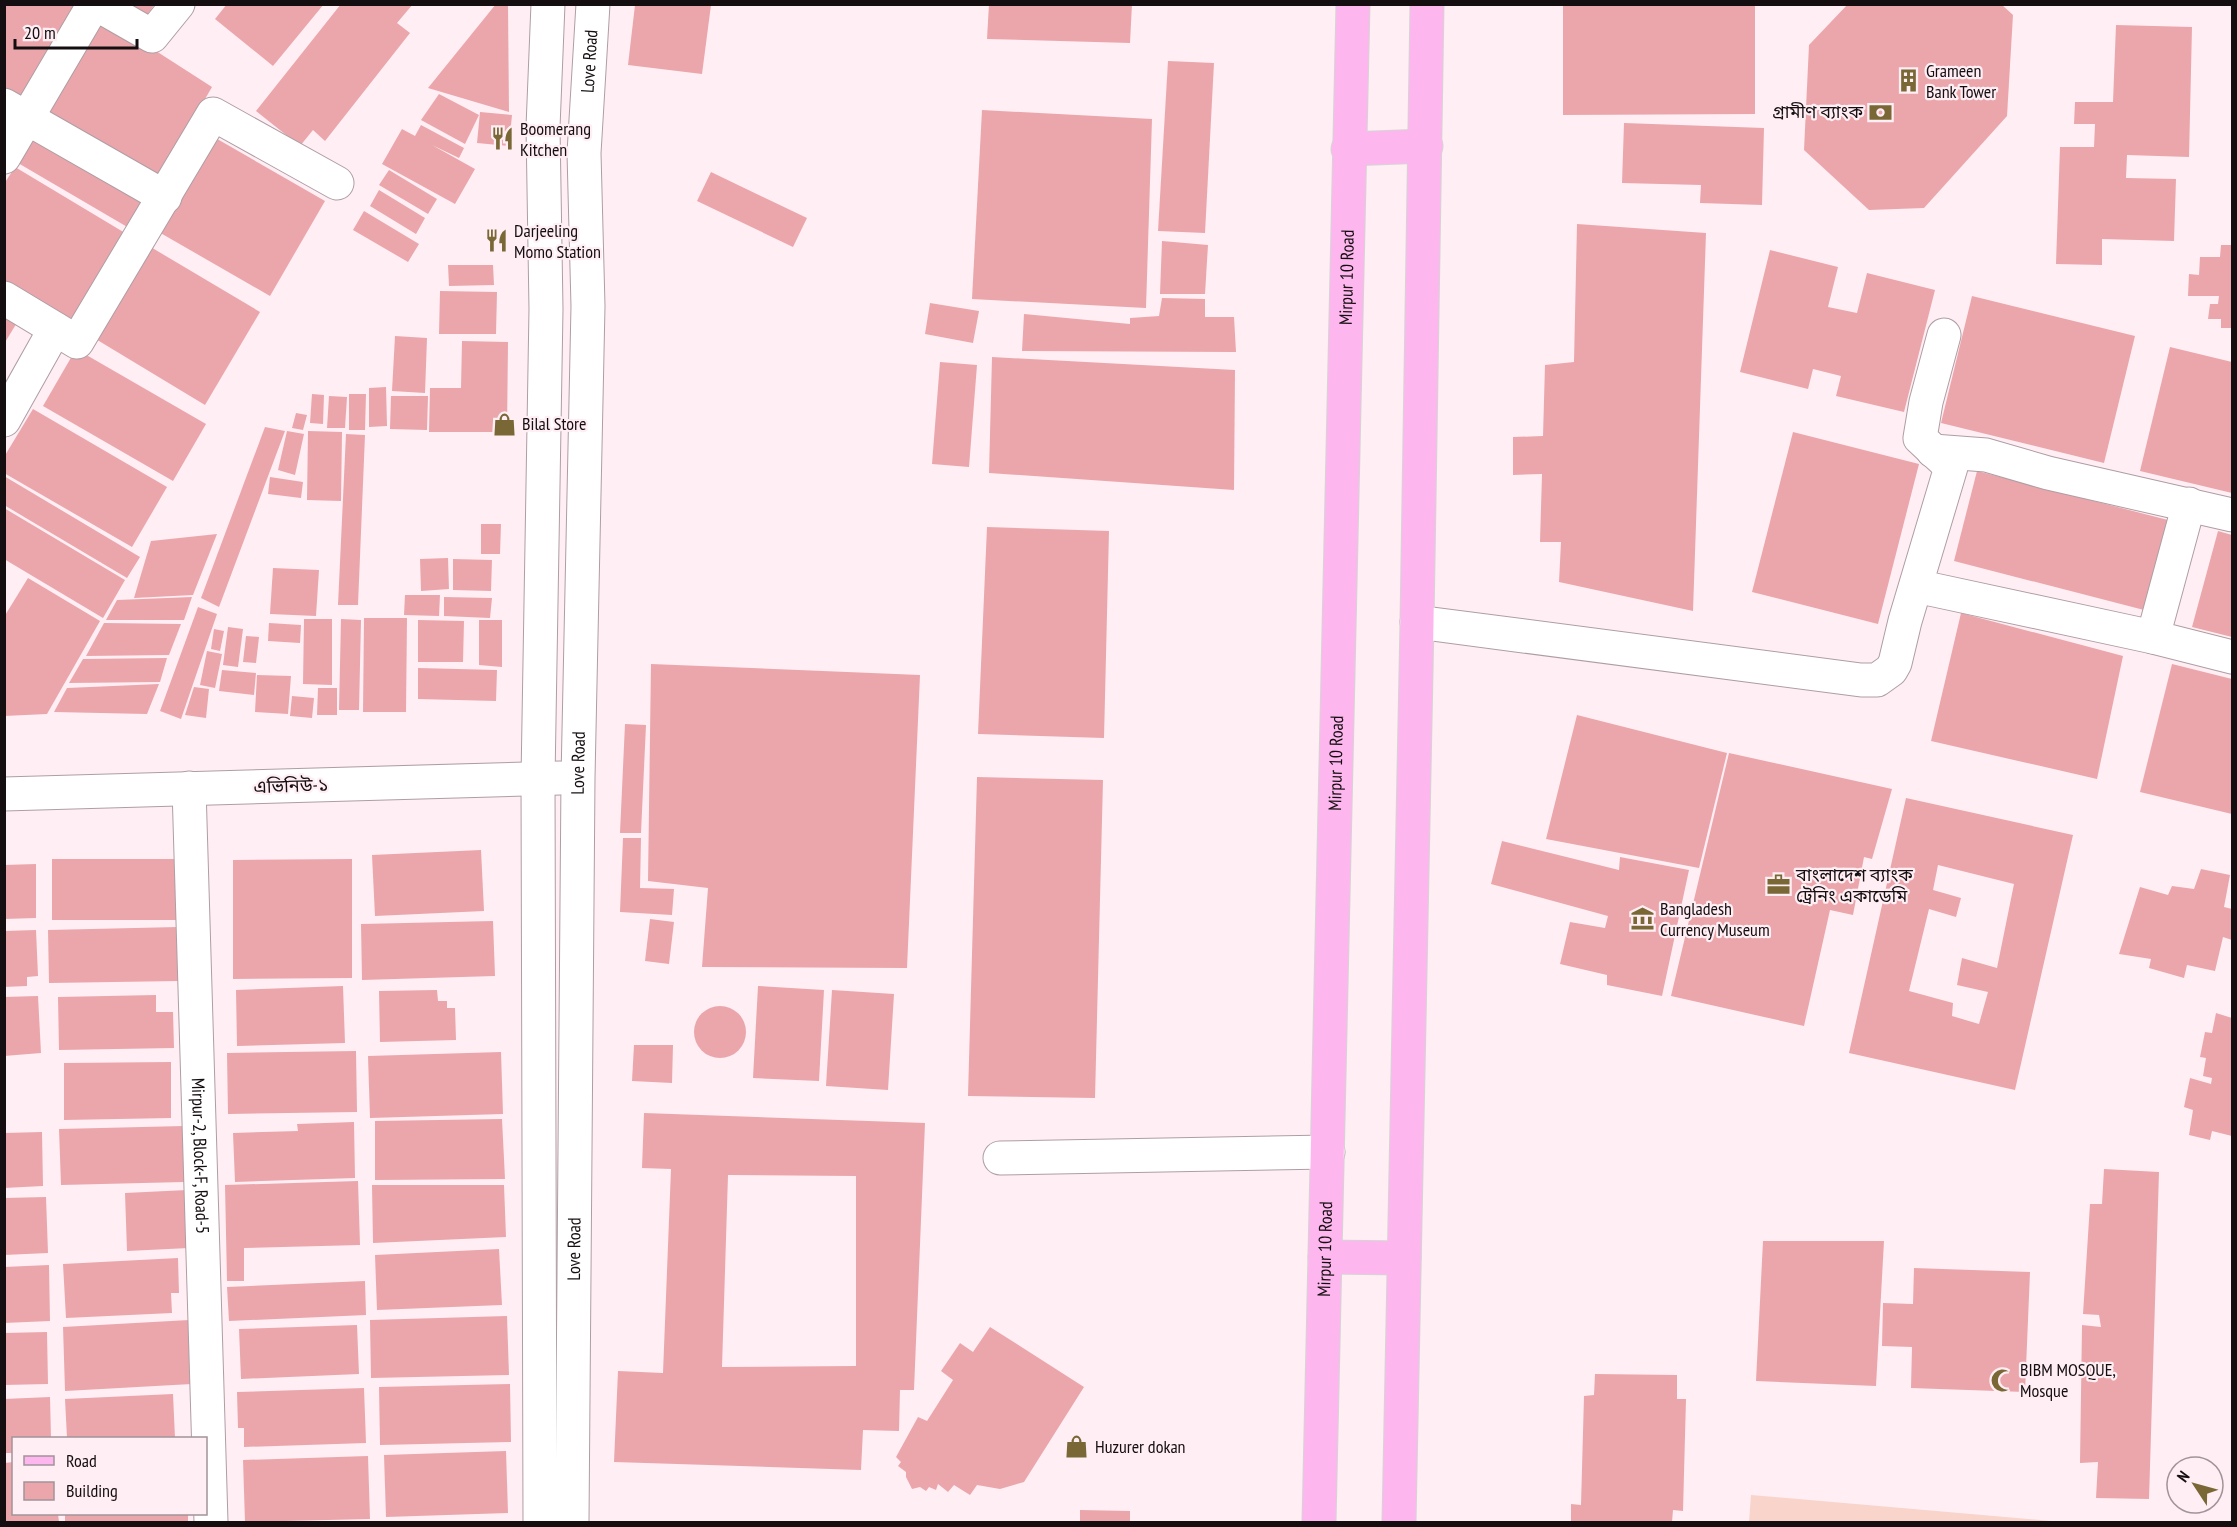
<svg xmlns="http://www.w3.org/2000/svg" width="2237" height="1527" font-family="'PT Sans Narrow','Noto Sans Bengali',sans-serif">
	<rect width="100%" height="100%" fill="#ffeef4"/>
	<polygon fill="#f8d4cb" points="1751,1495 2063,1522 1749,1522"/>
	<g fill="#eba6ab" fill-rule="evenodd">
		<polygon points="4,4 77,4 15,107 4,100"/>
		<polygon points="126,4 155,4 142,22"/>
		<polygon points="227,4 324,4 273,66 215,19"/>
		<polygon points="341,4 413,4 397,23 410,33 325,141 313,130 300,146 256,111"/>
		<polygon points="496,4 508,4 509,112 428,88"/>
		<polygon points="989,4 1132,4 1130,43 987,39"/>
		<polygon points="1563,4 1755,4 1755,114 1563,115"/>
		<polygon points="1848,4 2001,4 2013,15 2007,116 1924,208 1869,210 1804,150 1809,45"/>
		<polygon points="635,5 711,5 702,74 628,65"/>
		<polygon points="100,15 212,87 154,187 39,117"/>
		<polygon points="2116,25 2192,27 2189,157 2127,155 2126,178 2176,179 2174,241 2102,239 2102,265 2056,264 2060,147 2094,147 2095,124 2074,124 2075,102 2113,102"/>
		<polygon points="1168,61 1214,63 1205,233 1158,231"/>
		<polygon points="439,94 479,115 465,144 421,120"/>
		<polygon points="982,110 1152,119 1146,308 972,299"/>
		<polygon points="480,112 512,115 509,146 477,143"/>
		<polygon points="1624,123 1764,128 1762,205 1700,203 1701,185 1622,183"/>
		<polygon points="421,125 464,148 459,158 432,145 475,169 455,204 382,164 402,129 415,136"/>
		<polygon points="38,129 149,193 129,228 18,163"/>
		<polygon points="212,136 325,201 270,296 157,231"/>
		<polygon points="15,167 130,236 76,325 4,282 4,184"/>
		<polygon points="389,170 437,199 428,214 379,185"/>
		<polygon points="711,172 807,218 793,247 697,201"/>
		<polygon points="379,190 425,218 416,234 370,206"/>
		<polygon points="364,211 419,244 408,262 353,230"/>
		<polygon points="1577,224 1706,233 1693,611 1559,582 1561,542 1540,542 1542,474 1513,475 1513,437 1543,436 1545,365 1574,362"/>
		<polygon points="1162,241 1208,245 1205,294 1160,294"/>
		<polygon points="2221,245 2232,245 2232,328 2221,328 2221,319 2208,319 2210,304 2218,304 2219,296 2188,296 2189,274 2199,275 2200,257 2220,257"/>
		<polygon points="149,246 260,312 205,405 94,338"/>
		<polygon points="1770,250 1838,267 1828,307 1857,313 1867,273 1935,290 1904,412 1836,396 1841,376 1813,369 1808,389 1740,372"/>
		<polygon points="448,265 493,265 494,285 449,286"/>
		<polygon points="440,291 497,292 496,334 439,334"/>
		<polygon points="1972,296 2135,336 2104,463 1941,423"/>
		<polygon points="1162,298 1205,299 1205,317 1234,317 1236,352 1022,351 1024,314 1130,324 1130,318 1159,316"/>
		<polygon points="930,303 979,311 973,343 925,334"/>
		<polygon points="4,312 18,321 4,344"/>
		<polygon points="395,336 427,338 425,393 392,391"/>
		<polygon points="462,341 508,342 507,432 429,432 430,388 461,388"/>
		<polygon points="2170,347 2232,362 2232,493 2140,471"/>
		<polygon points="76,349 206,424 173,481 43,406"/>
		<polygon points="992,357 1235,370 1234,490 989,473"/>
		<polygon points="940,362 977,365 969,467 932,464"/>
		<polygon points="386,387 387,426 369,427 369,388"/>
		<polygon points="312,394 324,395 323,424 310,423"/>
		<polygon points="349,394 366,394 365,430 349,430"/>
		<polygon points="329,396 347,397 345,428 327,428"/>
		<polygon points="391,396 428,396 427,430 390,429"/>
		<polygon points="33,409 167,487 132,547 4,473 4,457"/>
		<polygon points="296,413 307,415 303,430 292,428"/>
		<polygon points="265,427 285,431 219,607 201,598"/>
		<polygon points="287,431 304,434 295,475 278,470"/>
		<polygon points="308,431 342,432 341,501 307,500"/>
		<polygon points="1793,432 1919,464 1878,624 1752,592"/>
		<polygon points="346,434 365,435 358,605 338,605"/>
		<polygon points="1977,471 2168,520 2144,610 1954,561"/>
		<polygon points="4,476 140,557 127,578 4,505"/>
		<polygon points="270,477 303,482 301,498 268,494"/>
		<polygon points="4,508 125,580 103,618 4,559"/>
		<polygon points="481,524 501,524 500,554 481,554"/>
		<polygon points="987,527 1109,531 1104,738 978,734"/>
		<polygon points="2218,531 2232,535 2232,637 2192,627"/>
		<polygon points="217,534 193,595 134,598 151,541"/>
		<polygon points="448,558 449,589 421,591 420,559"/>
		<polygon points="453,559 492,560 491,591 453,590"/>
		<polygon points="273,568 319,570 316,616 270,614"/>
		<polygon points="28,578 100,621 47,714 4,716 4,617"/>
		<polygon points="405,595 440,595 439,616 404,615"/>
		<polygon points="192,597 184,620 106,620 117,600"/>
		<polygon points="444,597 492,598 490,618 444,616"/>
		<polygon points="198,607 217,614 181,719 160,711"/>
		<polygon points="1961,613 2123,656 2097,779 1931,741"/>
		<polygon points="364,618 407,618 406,712 363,712"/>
		<polygon points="304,619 332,619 332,685 303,684"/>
		<polygon points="341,619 361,620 359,710 339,710"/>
		<polygon points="418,620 464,621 463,662 418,662"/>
		<polygon points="479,620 502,620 502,667 479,665"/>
		<polygon points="104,623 181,624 169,655 86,656"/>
		<polygon points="269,623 301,625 300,643 268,641"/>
		<polygon points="228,627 243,629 238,667 223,665"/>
		<polygon points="214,629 224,631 220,651 211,649"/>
		<polygon points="246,636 259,637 256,663 243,662"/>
		<polygon points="207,651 222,654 215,688 200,685"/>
		<polygon points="167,658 160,682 69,683 83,659"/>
		<polygon points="651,664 920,675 907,968 702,967 708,888 648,881"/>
		<polygon points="2172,664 2232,679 2232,814 2140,792"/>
		<polygon points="418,668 497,670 496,701 418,699"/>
		<polygon points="222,670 256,673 254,695 219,691"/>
		<polygon points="257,675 291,676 288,714 255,712"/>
		<polygon points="159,684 147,714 54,712 67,688"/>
		<polygon points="194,687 209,689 206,718 185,715"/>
		<polygon points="318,688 337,688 337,715 317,715"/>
		<polygon points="292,696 314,698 312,718 290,716"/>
		<polygon points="1577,715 1727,753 1699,868 1546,839"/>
		<polygon points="625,724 646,725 641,833 620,833"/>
		<polygon points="1729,753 1892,789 1872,859 1864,857 1853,915 1830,910 1804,1026 1671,996"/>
		<polygon points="977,777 1103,780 1095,1098 968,1096"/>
		<path d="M 1906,798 L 2073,835 L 2015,1090 L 1849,1053 ZM 1938,865 L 2014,884 L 1997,968 L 1962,958 L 1957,985 L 1988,992 L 1979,1024 L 1952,1016 L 1953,1003 L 1909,991 L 1929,909 L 1956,917 L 1961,898 L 1933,890 Z"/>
		<polygon points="623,838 641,838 640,888 674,889 672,915 620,912"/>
		<polygon points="1502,841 1619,870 1620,857 1689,870 1662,996 1607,985 1607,975 1560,964 1570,922 1605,928 1608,916 1491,884"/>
		<polygon points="481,850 484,911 375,916 372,855"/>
		<rect x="52" y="859" width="128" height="61"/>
		<polygon points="352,859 352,978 233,979 233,860"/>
		<polygon points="36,864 36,918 4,919 4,865"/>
		<polygon points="2201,869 2230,875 2224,907 2232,909 2232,940 2223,937 2215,971 2187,965 2184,978 2149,968 2151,959 2119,954 2140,887 2168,895 2172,886 2194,889"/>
		<polygon points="650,919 674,922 669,964 645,961"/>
		<polygon points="493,921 495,976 362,980 361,924"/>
		<polygon points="178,927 179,981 49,983 48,930"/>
		<polygon points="36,930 38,976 27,977 27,986 4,987 4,931"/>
		<polygon points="343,986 345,1043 237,1046 236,990"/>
		<polygon points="758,986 824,990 819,1081 753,1078"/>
		<polygon points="437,990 438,1001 447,1001 447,1008 455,1008 456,1040 380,1042 379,991"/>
		<polygon points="832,990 894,994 888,1090 826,1086"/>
		<polygon points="156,995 156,1012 173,1012 174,1048 59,1050 58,997"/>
		<polygon points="38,996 41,1053 4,1056 4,997"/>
		<circle cx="720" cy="1032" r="26"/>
		<polygon points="2216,1013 2232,1018 2232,1136 2212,1131 2210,1140 2189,1135 2193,1110 2184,1107 2190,1078 2211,1084 2212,1078 2203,1076 2206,1058 2200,1057 2205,1032 2212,1033"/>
		<polygon points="634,1045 673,1045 672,1083 632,1081"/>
		<polygon points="356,1051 357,1112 228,1114 227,1053"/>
		<polygon points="501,1052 503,1114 370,1118 368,1056"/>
		<polygon points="171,1062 171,1118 64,1120 64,1063"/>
		<path d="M 644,1113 L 925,1123 L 914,1390 L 900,1390 L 899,1431 L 863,1430 L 861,1470 L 614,1462 L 618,1371 L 663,1373 L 671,1169 L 642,1168 ZM 728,1175 L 856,1176 L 856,1366 L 722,1367 Z"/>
		<polygon points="502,1119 505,1179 375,1180 375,1121"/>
		<polygon points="354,1122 355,1178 235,1182 233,1133 298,1131 297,1124"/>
		<polygon points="184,1126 184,1182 61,1185 59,1129"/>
		<polygon points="42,1132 43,1186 4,1188 4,1133"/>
		<polygon points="2104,1169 2159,1172 2149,1499 2096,1498 2098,1462 2080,1463 2082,1325 2101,1327 2099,1315 2083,1314 2090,1204 2102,1204"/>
		<polygon points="358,1181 360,1245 244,1248 244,1281 227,1281 225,1185"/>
		<polygon points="372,1185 504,1185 506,1237 373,1243"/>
		<polygon points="187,1190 189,1248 127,1251 125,1193"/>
		<polygon points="46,1197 48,1253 4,1255 4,1198"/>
		<polygon points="1763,1241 1884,1241 1876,1386 1756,1381"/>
		<polygon points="499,1249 502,1305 377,1310 375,1255"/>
		<polygon points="178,1258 179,1293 171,1293 172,1313 66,1318 63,1264"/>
		<polygon points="49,1265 50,1321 4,1323 4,1267"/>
		<polygon points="1914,1268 2030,1272 2025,1392 1911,1388 1912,1347 1882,1346 1883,1303 1913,1304"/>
		<polygon points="365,1281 366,1315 229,1321 227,1287"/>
		<polygon points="507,1316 509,1375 371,1378 370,1320"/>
		<polygon points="189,1320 192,1384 65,1391 63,1327"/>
		<polygon points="357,1325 359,1374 241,1379 239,1329"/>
		<polygon points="990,1327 1084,1387 1024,1482 1000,1489 977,1485 970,1495 954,1485 948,1492 938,1484 936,1490 929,1487 926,1491 920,1487 912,1489 906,1477 906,1472 898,1466 901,1462 896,1457 918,1417 927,1421 953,1380 941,1371 960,1343 973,1352"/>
		<polygon points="47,1332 48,1384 4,1385 4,1333"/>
		<polygon points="1595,1374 1677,1375 1677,1399 1686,1399 1683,1511 1673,1510 1672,1522 1571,1522 1571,1504 1581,1505 1584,1396 1594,1395"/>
		<polygon points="510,1384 511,1442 380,1445 379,1387"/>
		<polygon points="364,1388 366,1443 244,1447 244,1428 238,1428 237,1392"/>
		<polygon points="173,1394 175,1438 67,1438 65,1399"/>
		<polygon points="50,1397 51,1438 14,1438 14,1453 4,1453 4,1399"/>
		<polygon points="506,1451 508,1513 386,1517 384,1455"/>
		<polygon points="368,1456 370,1519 245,1522 243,1460"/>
		<polygon points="14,1462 14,1514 58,1514 59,1522 4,1522 4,1463"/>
		<polygon points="1080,1510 1130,1511 1130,1522 1080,1522"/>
		<rect x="65" y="1514" width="123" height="8"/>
	</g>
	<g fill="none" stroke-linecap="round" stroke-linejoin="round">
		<defs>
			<g id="minor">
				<polyline points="96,4 152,36 178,4"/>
				<polyline points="4,105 165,197"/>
				<polyline points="4,157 94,4"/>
				<polyline points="4,298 77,342 213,114 337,183"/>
				<polyline points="4,420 55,329"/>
				<polyline points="1933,451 1986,455 2048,473 2232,515"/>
				<polyline points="2189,504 2153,637 2232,657"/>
				<polyline points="1916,586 2153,637"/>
				<polyline points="1417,622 1861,680 1877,680 1891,670 1895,663 1905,621 1951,467 1920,438 1926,402 1944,335"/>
				<path id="s1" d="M 189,788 L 211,1522"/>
				<polyline points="4,794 560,778"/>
				<polyline points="1000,1158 1328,1152"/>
				<polyline points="540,1522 538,779 546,309 543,127 548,4"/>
				<path id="s2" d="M 572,1522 L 578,778 L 588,306 L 584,153 L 593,4"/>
			</g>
			<g id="major">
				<polyline points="1348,149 1426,146"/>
				<polyline points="1325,1257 1404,1258"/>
				<path id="s3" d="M 1319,1522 L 1353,4"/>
				<polyline points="1399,1522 1417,622 1427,4"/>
			</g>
		</defs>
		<use href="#minor" stroke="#ae9ea4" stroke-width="35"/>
		<use href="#major" stroke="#d5d4d4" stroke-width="35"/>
		<use href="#minor" stroke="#fff" stroke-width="33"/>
		<use href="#major" stroke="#fdb7ee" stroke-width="33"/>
	</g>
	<defs>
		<symbol id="building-bare" viewBox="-9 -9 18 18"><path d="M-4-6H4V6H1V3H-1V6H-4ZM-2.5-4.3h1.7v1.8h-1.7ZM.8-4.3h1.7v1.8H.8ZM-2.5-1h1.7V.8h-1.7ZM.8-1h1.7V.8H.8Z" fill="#796836" stroke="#ffeef4" stroke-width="2.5" paint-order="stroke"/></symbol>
		<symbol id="bank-bare" viewBox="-9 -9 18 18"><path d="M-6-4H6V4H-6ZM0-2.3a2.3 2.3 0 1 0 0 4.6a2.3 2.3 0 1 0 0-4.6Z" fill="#796836" stroke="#ffeef4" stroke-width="2.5" paint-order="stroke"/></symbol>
		<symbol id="restaurant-bare" viewBox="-9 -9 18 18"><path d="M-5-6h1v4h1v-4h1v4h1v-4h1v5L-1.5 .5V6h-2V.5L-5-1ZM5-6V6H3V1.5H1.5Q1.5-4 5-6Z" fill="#796836" stroke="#ffeef4" stroke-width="2.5" paint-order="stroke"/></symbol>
		<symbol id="shop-bare" viewBox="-9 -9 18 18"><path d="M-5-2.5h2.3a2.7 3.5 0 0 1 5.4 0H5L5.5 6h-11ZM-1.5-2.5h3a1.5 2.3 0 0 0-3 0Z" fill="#796836" stroke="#ffeef4" stroke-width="2.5" paint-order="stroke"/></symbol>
		<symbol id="office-bare" viewBox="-9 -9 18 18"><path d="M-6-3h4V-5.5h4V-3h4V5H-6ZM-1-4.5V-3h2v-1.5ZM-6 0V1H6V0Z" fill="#796836" stroke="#ffeef4" stroke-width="2.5" paint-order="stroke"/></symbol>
		<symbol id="museum-bare" viewBox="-9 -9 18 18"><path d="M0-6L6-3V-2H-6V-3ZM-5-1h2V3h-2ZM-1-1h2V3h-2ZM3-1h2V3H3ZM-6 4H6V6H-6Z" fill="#796836" stroke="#ffeef4" stroke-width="2.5" paint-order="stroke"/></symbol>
		<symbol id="mosque-bare" viewBox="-9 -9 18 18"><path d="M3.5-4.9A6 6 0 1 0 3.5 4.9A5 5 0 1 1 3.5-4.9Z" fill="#796836" stroke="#ffeef4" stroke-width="2.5" paint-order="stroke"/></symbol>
	</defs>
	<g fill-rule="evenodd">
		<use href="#building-bare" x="1892" y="64" width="33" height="33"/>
		<use href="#bank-bare" x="1864" y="96" width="33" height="33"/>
		<use href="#restaurant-bare" x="486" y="122" width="33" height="33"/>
		<use href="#restaurant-bare" x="480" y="224" width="33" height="33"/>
		<use href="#shop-bare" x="488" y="408" width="33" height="33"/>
		<use href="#office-bare" x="1762" y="868" width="33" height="33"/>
		<use href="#museum-bare" x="1626" y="902" width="33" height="33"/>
		<use href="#mosque-bare" x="1986" y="1364" width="33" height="33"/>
		<use href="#shop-bare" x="1060" y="1430" width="33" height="33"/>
	</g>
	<g text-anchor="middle" stroke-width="4.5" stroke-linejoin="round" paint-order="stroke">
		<g font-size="18" fill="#140e10" stroke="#ffeef4">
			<text dy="6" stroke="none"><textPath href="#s2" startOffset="1461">Love Road</textPath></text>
			<text dy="6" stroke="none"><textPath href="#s3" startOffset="1245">Mirpur 10 Road</textPath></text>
			<text dy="6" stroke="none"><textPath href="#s2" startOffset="759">Love Road</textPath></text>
			<text dy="6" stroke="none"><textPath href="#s3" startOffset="759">Mirpur 10 Road</textPath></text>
			<text transform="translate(291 786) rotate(-2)" y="6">এভিনিউ-১</text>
			<text dy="6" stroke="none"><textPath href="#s1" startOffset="368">Mirpur-2, Block-F, Road-5</textPath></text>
			<text dy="6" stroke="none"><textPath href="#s2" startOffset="273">Love Road</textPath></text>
			<text dy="6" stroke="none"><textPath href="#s3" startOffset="273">Mirpur 10 Road</textPath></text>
		</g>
		<g font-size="18" fill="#140e10" stroke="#ffeef4" text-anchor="start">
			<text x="1926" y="77">Grameen<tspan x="1926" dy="21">Bank Tower</tspan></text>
			<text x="1863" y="118" text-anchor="end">গ্রামীণ ব্যাংক</text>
			<text x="520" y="135">Boomerang<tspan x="520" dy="21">Kitchen</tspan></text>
			<text x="514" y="237">Darjeeling<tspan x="514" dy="21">Momo Station</tspan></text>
			<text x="522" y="430">Bilal Store</text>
			<text x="1796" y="881">বাংলাদেশ ব্যাংক<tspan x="1796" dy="21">ট্রেনিং একাডেমি</tspan></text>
			<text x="1660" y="915">Bangladesh<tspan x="1660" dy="21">Currency Museum</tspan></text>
			<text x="2020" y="1376">BIBM MOSQUE,<tspan x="2020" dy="21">Mosque</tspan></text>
			<text x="1095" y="1453">Huzurer dokan</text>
		</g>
	</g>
	<rect width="2237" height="1527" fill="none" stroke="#140e10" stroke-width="12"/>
	<rect x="12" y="1437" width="195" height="78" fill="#ffeef4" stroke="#a19499" stroke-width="1.5"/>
	<rect x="24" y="1456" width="30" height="9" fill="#fdb7ee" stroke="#a19499" stroke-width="1.5"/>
	<text x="66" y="1467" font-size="18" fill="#140e10">Road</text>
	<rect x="24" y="1482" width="30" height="18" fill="#eba6ab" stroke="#a19499" stroke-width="1.5"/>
	<text x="66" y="1497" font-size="18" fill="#140e10">Building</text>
	<g transform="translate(2195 1485) rotate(306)"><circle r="28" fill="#ffeef4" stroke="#a19499" stroke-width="1.5"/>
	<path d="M0-4.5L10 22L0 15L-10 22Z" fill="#796836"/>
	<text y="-9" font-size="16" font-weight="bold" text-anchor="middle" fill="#140e10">N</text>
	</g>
	<path d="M15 39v9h122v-9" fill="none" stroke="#140e10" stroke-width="3"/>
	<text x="24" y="39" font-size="18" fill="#140e10" stroke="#ffeef4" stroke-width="4.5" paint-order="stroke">20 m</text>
</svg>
